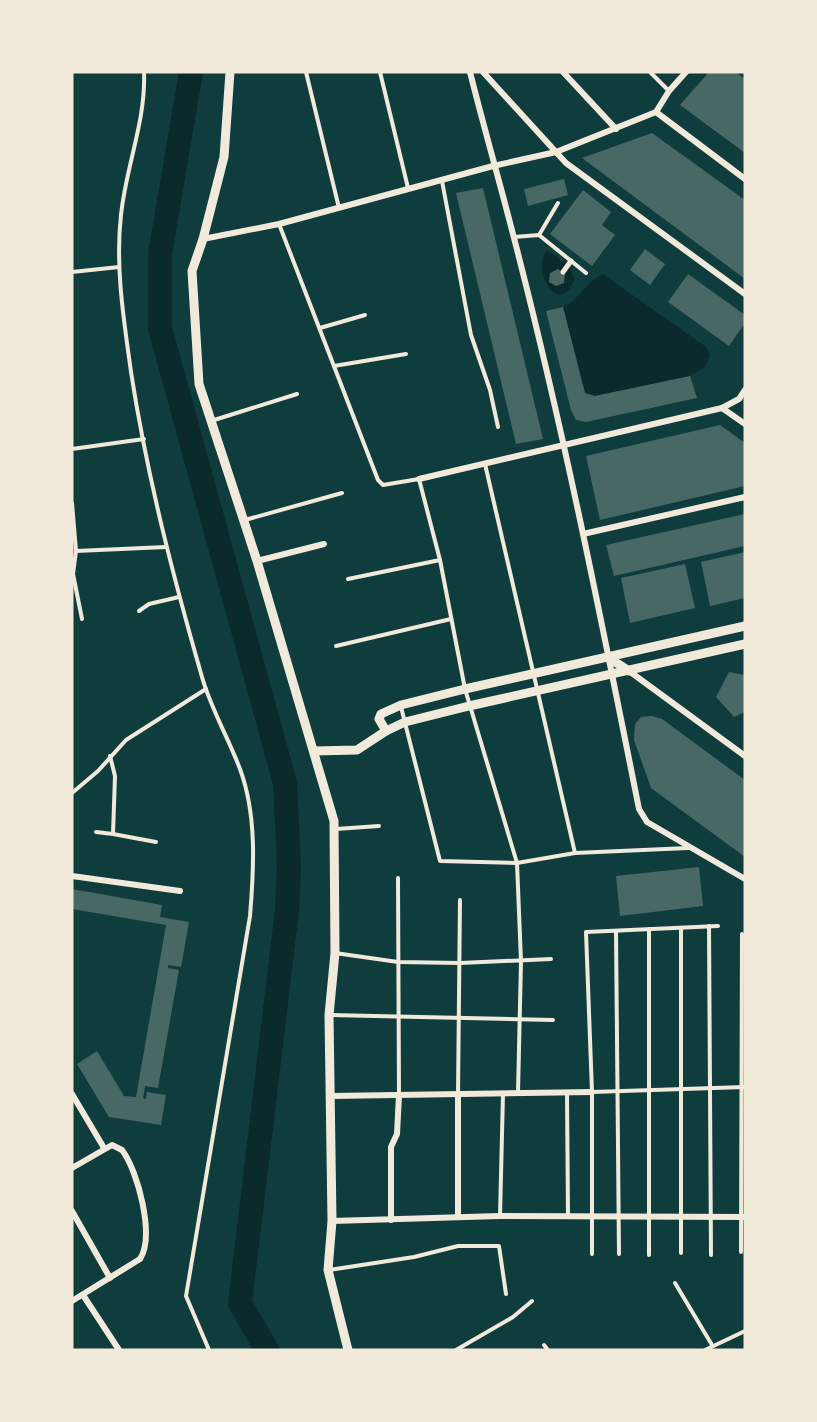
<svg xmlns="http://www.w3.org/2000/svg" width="817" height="1422" font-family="'Archivo Narrow',sans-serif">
	<rect width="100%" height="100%" fill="#0f3d3e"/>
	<g fill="#0a2a2b">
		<path d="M 547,250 L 569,266 L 575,279 L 569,290 L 560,295 C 543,291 537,263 547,250 Z"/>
		<path d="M 603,274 L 706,347 L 710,355 L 705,367 L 690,376 L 595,396 L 585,393 L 563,307 C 581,299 584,283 603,274 Z"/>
	</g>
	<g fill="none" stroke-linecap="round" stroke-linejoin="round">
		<polyline stroke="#0a2a2b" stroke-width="24" points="191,72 160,254 160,328 285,783 289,867 287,910 240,1303 267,1350"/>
	</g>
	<g fill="#486865">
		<polygon points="709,72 735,72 745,79 745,153 680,105"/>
		<polygon points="652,133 745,200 745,279 582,158"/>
		<polygon points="564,179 568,195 528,206 524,189"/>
		<polygon points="483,188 543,439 516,444 456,193"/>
		<polygon points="583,190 611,212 602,225 615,235 592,266 550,234"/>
		<polygon points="645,249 665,264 650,285 630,270"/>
		<polygon points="558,269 565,274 564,283 556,286 549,282 550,273"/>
		<polygon points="688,274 745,315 745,323 729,346 668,302"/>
		<polygon points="563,307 585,393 595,396 690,376 697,398 586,422 576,420 571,410 546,311"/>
		<polygon points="720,425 745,443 745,486 600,520 586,456"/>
		<polygon points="745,514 745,546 614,576 606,545"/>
		<polygon points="745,552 745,598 710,606 701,562"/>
		<polygon points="685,564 695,608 630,623 621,578"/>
		<polygon points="729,672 745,675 745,712 734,717 716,697"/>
		<polygon points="652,716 662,719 745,780 745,857 651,788 634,740 635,724 641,717"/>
		<polygon points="699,867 703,906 620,916 616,876"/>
		<polygon points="72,889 162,905 160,917 189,922 181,967 168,965 168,968 179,970 158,1088 145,1086 143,1098 146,1099 147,1092 166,1095 161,1125 109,1117 77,1064 97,1051 124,1096 136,1097 166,925 72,909"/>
	</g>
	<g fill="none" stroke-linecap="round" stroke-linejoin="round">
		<g stroke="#f1e9da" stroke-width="4">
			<path d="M 144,72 C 146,121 126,166 121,215 C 115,267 124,321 131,372 C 147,476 173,576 202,677 C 211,709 228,737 240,769 C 257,815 254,868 250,916 L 186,1296 L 209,1350"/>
			<polyline points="306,72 339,208"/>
			<polyline points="380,72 408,188"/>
			<polyline points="650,72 669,91"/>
			<polyline points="442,181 471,335 490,390 498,427"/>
			<polyline points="279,224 378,480 383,485 419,479 440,560 465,689 517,863 521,961 518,1093"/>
			<polyline points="539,235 558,203"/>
			<polyline points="514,237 539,235 586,273"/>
			<polyline points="72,272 119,267"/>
			<polyline points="320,328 365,315"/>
			<polyline points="334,366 406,354"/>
			<polyline points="211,421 297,394"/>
			<polyline points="72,449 144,439"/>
			<polyline points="485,464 575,853"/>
			<polyline points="72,503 76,551 166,547"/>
			<polyline points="245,520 342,493"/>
			<polyline points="76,551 73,574 82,619"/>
			<polyline points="348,579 440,560"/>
			<polyline points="139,611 149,604 179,597"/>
			<polyline points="336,646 451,619"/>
			<polyline points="401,707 440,861 517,863 575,853 688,848"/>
			<polyline points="110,756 115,776 113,834 156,842"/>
			<polyline points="72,793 98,771 126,740 206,689"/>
			<polyline points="336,829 379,826"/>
			<polyline points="96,832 113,834"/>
			<polyline points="398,878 399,1095"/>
			<polyline points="709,926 711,1255"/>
			<polyline points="681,928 681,1253"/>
			<polyline points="616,931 619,1254"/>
			<polyline points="335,953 398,962 460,963 551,959"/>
			<polyline points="330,1015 553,1020"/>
			<polyline points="592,1092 745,1087"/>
			<polyline points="567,1094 568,1216"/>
			<polyline points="458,1095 460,900"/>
			<polyline points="500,1216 503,1094"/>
			<polyline points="741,1252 742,934"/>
			<polyline points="592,1254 592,1092 586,932 718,926"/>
			<polyline points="649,1255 649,929"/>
			<polyline points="329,1270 414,1257 458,1246 499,1246 506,1294"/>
			<polyline points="675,1283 712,1345"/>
			<polyline points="544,1345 548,1350"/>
			<polyline points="456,1350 513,1317 532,1301"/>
			<polyline points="705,1350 745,1331"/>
		</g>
		<polyline stroke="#f1e9da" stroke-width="5" points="563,272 571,261"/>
		<g stroke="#f1e9da" stroke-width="6">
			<path d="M 470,72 C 484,128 500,183 514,238 C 563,427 601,618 639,809 L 647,822 L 745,879"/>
			<polyline points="483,72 566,163 745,294"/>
			<polyline points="563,72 616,129"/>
			<polyline points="656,112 745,179"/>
			<polyline points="203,239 279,224 493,166 556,152 656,112 669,91 686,72"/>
			<polyline points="722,408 745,424"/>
			<polyline points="419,479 722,408 739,399 745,390"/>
			<polyline points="583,534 745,497"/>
			<polyline points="257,561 324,544"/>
			<polyline points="629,671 745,756"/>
			<polyline points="72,876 180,891"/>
			<polyline points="72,1094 104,1148"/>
			<polyline points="458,1095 458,1217"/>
			<polyline points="331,1096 592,1092"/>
			<path d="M 72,1168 L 112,1145 L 122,1150 C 138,1171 155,1236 140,1259 L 72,1301"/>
			<polyline points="72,1211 110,1278"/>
			<polyline points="391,1220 391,1147 397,1134 399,1095"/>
			<polyline points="332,1221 500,1216 745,1217"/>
			<polyline points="83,1295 119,1350"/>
		</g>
		<g stroke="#f1e9da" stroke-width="9">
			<polyline points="230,72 224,157 203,239 192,271 199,384 257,561 334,821 335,953 329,1015 332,1221 328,1270 348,1350"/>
			<polyline points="745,626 465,689 401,705 381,714 379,719 386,731 405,722 469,706 745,644"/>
			<polyline points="609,658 629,671"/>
			<polyline points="314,751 357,750 386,731"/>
		</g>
	</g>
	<rect width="817" height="1422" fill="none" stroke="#f1e9da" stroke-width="147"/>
</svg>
